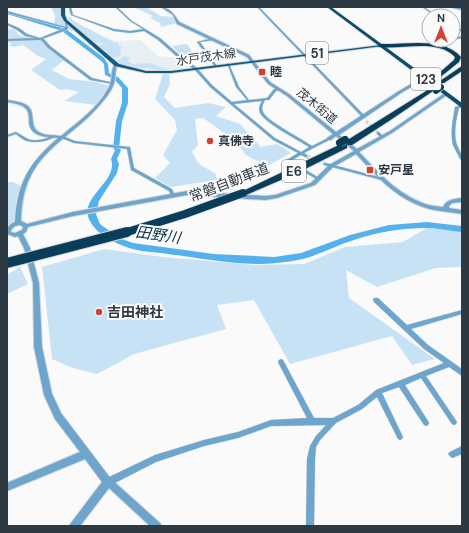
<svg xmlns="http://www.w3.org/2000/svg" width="469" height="533" font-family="'DM Sans','Noto Sans JP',sans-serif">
	<rect width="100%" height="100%" fill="#fafafa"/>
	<polygon fill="#e7eff4" points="103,36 116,41 140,40 158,56 179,58 191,68 152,71 124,66 113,60 94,43"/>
	<g fill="#c8e2f5">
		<polygon points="51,7 61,7 63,20 75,31 71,31 65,27 54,24 55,16"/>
		<polygon points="133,7 146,7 161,16 175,17 177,23 161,27 160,23 150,18 153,16"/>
		<polygon points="70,17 74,21 113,42 119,43 119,46 123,47 119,49 121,50 120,51 121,56 110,58 98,46 104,43 94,43 67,18"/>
		<polygon points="7,29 14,29 19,35 39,40 45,43 51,51 66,58 52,70 69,79 96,82 109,86 96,105 64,101 79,92 67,89 60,90 31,70 46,59 38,56 23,45 14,47 9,45 12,43 7,42"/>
		<polygon points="187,44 196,58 185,60 172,46"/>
		<path d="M 124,56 L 130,57 L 128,61 L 133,64 L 149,63 L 167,69 L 168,71 C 160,71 155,69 148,68 C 136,67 127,69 116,62 Z"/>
		<polygon points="163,74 169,74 170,84 164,97 175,108 208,103 226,107 216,116 240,124 261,147 277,144 291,153 267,166 246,155 233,139 203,118 195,119 198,145 192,152 199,164 216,174 217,180 171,187 155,178 170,163 163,155 177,130 175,120 155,99"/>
		<polygon points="7,182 13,182 21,186 17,197 14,221 7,226"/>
		<polygon points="427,228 462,231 462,267 436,268 377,287 346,270 349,298 435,359 412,365 392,336 290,364 254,300 217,305 226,329 134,354 97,374 73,368 52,359 42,267 104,249 163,257 254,265 304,264 345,247 403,242"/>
		<polygon points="20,267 28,284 7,294 7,275"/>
	</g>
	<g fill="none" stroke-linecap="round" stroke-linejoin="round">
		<path fill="#55b1ec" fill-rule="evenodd" d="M 7,12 L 66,29 L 104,58 L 108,64 L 109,73 L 118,77 L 128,88 L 128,103 L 122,121 L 119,148 L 121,150 L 117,159 L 119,164 L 117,173 L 99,201 L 96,214 L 100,224 L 119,238 L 133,243 L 214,254 L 274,257 L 301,253 L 350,235 L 389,225 L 427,222 L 462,226 L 462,232 C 450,231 438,228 426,228 C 402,228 377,232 354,240 C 337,245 321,254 303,259 C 295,261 285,262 276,263 C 244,267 200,258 168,254 C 155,252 141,252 129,248 C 115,243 97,235 90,221 C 77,197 119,182 111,159 L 115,150 L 113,148 L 116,121 L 122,103 L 122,88 L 114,79 L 105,75 L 104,64 L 100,60 L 62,31 L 7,14 Z"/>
		<polyline stroke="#d1d4d5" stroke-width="3" stroke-dasharray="3 1.5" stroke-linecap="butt" points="366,121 378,133"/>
		<g stroke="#d1d4d5" stroke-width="4" stroke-dasharray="4 2" stroke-linecap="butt">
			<polyline points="306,156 325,164"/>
			<polyline points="286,162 305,171"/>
		</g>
		<defs>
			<g id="minor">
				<path d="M 69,7 L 71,7 L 73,15 L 114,29 L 130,31 L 143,29 L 130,21 L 115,7 L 117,7 L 132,21 L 160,38 L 185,60 L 196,67 L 212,85 L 232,102 L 247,100 L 236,87 L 227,63 L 229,64 L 239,87 L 249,100 L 267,98 L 274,89 L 280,88 L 280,90 L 276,91 L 269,100 L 265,100 C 263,104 261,108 263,112 C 267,121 302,139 312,146 L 328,138 L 331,139 L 304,153 L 307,155 L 307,157 L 305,157 L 301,155 L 287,163 L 285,163 L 285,161 L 298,153 L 273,140 L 210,87 L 194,69 L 183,62 L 158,40 L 144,31 L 130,33 L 114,31 L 71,15 ZM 262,101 C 260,105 258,108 260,113 C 265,123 298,140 309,147 L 301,152 L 275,138 L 234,104 Z"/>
				<polygon points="257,7 259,7 365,116 365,118 363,118"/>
				<polygon points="422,7 424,7 437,16 435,16"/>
				<polygon points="7,11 66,27 65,23 69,22 67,23 68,28 67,30 42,39 44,39 50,46 92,78 114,83 113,84 90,80 48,48 42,41 40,40 7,41 7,39 35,38 25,36 17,30 7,25 7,23 19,28 27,34 40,38 65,28 7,13"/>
				<polygon points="453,25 462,30 462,32 453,27"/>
				<polygon points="462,36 462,38 453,40 453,38"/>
				<polygon points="213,38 214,40 200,42 217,66 216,67 215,67 197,42"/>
				<polygon points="435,40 441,40 440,41"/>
				<path d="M 461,105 L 462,105 L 462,107 L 459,108 C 456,119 454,131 456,142 C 458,149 462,153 462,160 L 460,159 C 458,154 455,150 453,145 C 450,133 453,119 455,107 Z"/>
				<path d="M 16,132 C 20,134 24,137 28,139 C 36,142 46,139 54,135 L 56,136 C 48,142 33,144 24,140 C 21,138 18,136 16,134 L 7,137 L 7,135 Z"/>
				<polygon points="377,132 379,132 383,136 383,138 381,138 377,134"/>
				<polygon points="61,136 63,136 75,141 130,147 134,168 172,189 175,196 174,197 172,197 169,191 131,170 127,149 74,143 61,138"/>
				<polygon points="324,163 326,163 383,178 384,179 382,180 381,180 324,165"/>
				<polygon points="304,170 306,170 321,179 319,180 318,180 304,172"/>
				<polygon points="374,298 378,298 407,325 462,310 462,314 411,329 428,345 462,369 462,376 449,367 426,376 457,422 456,424 454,425 452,424 421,378 405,385 428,421 429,423 428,425 426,426 424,425 399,387 382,393 402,435 403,437 402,439 400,440 398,439 377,397 362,409 336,423 320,440 316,447 315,459 314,526 306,526 307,459 310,446 316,436 326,425 271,426 238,438 204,446 156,462 111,485 108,486 105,485 104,482 105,479 155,455 204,440 238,432 271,420 307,418 278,362 279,360 281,359 283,360 314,418 333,418 358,405 376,390 444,363 424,349 374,302 373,300"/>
				<polygon points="462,446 462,454 452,458 448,454 450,452"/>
			</g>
			<g id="tertiary">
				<path d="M 161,7 C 170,8 175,15 179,22 L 249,55 L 270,82 L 289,94 L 336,132 L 399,91 L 423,77 L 425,77 L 425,79 L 401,93 L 339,135 L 357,149 L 390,131 L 445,93 L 447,93 L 447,95 L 392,133 L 359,152 C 380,174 396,193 425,204 C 431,206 437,206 443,207 C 447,199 454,199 462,198 L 462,202 L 452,203 L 449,206 L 449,208 L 462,210 L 462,214 C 451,212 433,211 423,207 C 393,196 377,176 356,154 L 333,167 L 315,185 L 277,198 L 265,200 L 187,195 L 73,216 L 28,227 L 26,232 L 23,234 L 30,248 L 39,283 L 42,347 L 52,394 L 61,413 L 111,479 L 160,523 L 162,526 L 150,526 L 109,488 L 80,526 L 69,526 L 71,523 L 102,482 L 85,459 L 7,491 L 7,483 L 80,452 L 55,419 L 44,395 L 34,347 L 33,283 L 24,248 L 18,236 L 15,237 L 7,234 L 7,228 L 11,224 L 15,222 C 17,183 29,163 58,138 C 46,137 30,137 29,122 C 29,118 29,113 27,110 C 23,104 13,103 7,102 L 7,100 C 14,101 23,102 28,106 C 36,113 29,127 39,132 C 45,136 54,135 61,136 C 79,121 98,108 109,87 C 113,79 110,71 115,63 L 118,64 C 115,69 116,73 115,79 C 114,87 109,94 104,100 C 93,114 80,125 66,136 C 35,161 22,181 21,221 L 27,224 L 73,212 L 187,191 L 265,196 L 275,195 L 311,183 L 329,165 L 354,151 L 336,136 L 331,140 L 327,140 L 327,138 L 333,134 L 287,96 L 268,84 L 247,57 L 177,24 L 173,15 ZM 20,225 L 23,227 L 22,230 L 15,233 L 11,232 L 11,230 L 15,226 Z"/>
				<polygon points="453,7 462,8 462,10 453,8"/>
			</g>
			<polygon id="primary" points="61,7 65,7 65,15 67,20 119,64 146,71 171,71 381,45 383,46 171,73 146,73 115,66 64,21 61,15"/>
			<polygon id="trunk" points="327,7 331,7 462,103 462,108"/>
			<g id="motorway">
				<path d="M 381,44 C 405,45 443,36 461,57 L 459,62 L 433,83 L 430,81 L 431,80 L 454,60 L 455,57 C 437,38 402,50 379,47 L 378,46 Z"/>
				<polygon points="462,66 462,71 444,83 440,83 440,81"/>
				<polygon points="431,88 436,89 392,119 352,145 347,145 347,148 295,174 246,195 243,196 239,193 341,144 346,144 346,141"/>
			</g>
		</defs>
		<use href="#minor" stroke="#d5d7d9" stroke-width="1"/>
		<use href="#tertiary" stroke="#d5d7d9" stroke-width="2"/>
		<use href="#primary" stroke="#d5d7d9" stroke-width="2"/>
		<use href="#trunk" stroke="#d5d7d9" stroke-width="1"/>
		<use href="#motorway" stroke="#d5d7d9" stroke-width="2"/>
		<use href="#minor" fill="#6da5cc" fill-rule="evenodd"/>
		<use href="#tertiary" fill="#6da5cc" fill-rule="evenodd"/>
		<use href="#primary" fill="#125981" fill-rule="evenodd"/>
		<use href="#trunk" fill="#0e4c6e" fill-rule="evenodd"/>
		<use href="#motorway" fill="#093e5b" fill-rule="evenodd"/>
		<defs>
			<g id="motorway-bridge-far2">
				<polyline points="430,86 434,83"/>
				<polyline points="436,91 441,87"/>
			</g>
			<g id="motorway-bridge-far1">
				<polyline points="340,143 345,140"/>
				<polyline points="124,233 185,214 243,193"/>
			</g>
			<polyline id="motorway-bridge" points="7,263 127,232"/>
		</defs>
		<use href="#motorway-bridge-far2" stroke="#d5d7d9" stroke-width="7" stroke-linecap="butt"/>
		<use href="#motorway-bridge-far1" stroke="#d5d7d9" stroke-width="9" stroke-linecap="butt"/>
		<use href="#motorway-bridge" stroke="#d5d7d9" stroke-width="12" stroke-linecap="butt"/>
		<use href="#motorway-bridge-far2" stroke="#093e5b" stroke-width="6"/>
		<use href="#motorway-bridge-far1" stroke="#093e5b" stroke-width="8"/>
		<use href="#motorway-bridge" stroke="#093e5b" stroke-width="10"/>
	</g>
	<g fill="#d04334" stroke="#fafafa" stroke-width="1.5">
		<rect x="258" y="68" width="8" height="8" rx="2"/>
		<circle cx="210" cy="141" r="4"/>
		<rect x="366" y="166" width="8" height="8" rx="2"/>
		<circle cx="99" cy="312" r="4"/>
	</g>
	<g text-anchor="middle" stroke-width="4" stroke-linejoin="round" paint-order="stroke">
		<g font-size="12" fill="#2e3a43" stroke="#fafafa">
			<text transform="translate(206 57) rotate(-8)" y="4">水戸茂木線</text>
			<text transform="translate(317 106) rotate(40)" y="4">茂木街道</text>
		</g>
		<g font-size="12" font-weight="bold" fill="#2e3a43" stroke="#fafafa" text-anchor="start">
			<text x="270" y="76">睦</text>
			<text x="218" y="145">真佛寺</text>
			<text x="378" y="174">安戸星</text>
		</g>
		<g fill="#fafafa" stroke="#6b747a" stroke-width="1">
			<rect x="306" y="42" width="22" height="22" rx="3"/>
			<rect x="411" y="68" width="30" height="22" rx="3"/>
			<rect x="282" y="160" width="24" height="22" rx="3"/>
		</g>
		<g font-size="13" font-weight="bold" fill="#2e3a43">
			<text x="317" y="58">51</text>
			<text x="426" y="84">123</text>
			<text x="294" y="176">E6</text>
		</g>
		<g font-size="14" fill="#2e3a43" stroke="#fafafa">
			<text transform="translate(229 182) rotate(-21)" y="5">常磐自動車道</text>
		</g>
		<g font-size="14" font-weight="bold" fill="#2e3a43" stroke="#fafafa" text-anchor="start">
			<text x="107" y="317">吉田神社</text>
		</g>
		<g font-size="15" font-style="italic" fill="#062f47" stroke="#fafafa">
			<text transform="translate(158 235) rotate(8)" y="5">田野川</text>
		</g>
	</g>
	<rect width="469" height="533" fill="none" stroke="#2e3a43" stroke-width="16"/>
	<g transform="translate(441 28)"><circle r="19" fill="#fafafa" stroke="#a8adb1"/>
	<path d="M0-3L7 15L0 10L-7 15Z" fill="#d04334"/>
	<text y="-6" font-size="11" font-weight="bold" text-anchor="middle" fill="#2e3a43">N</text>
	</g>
</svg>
